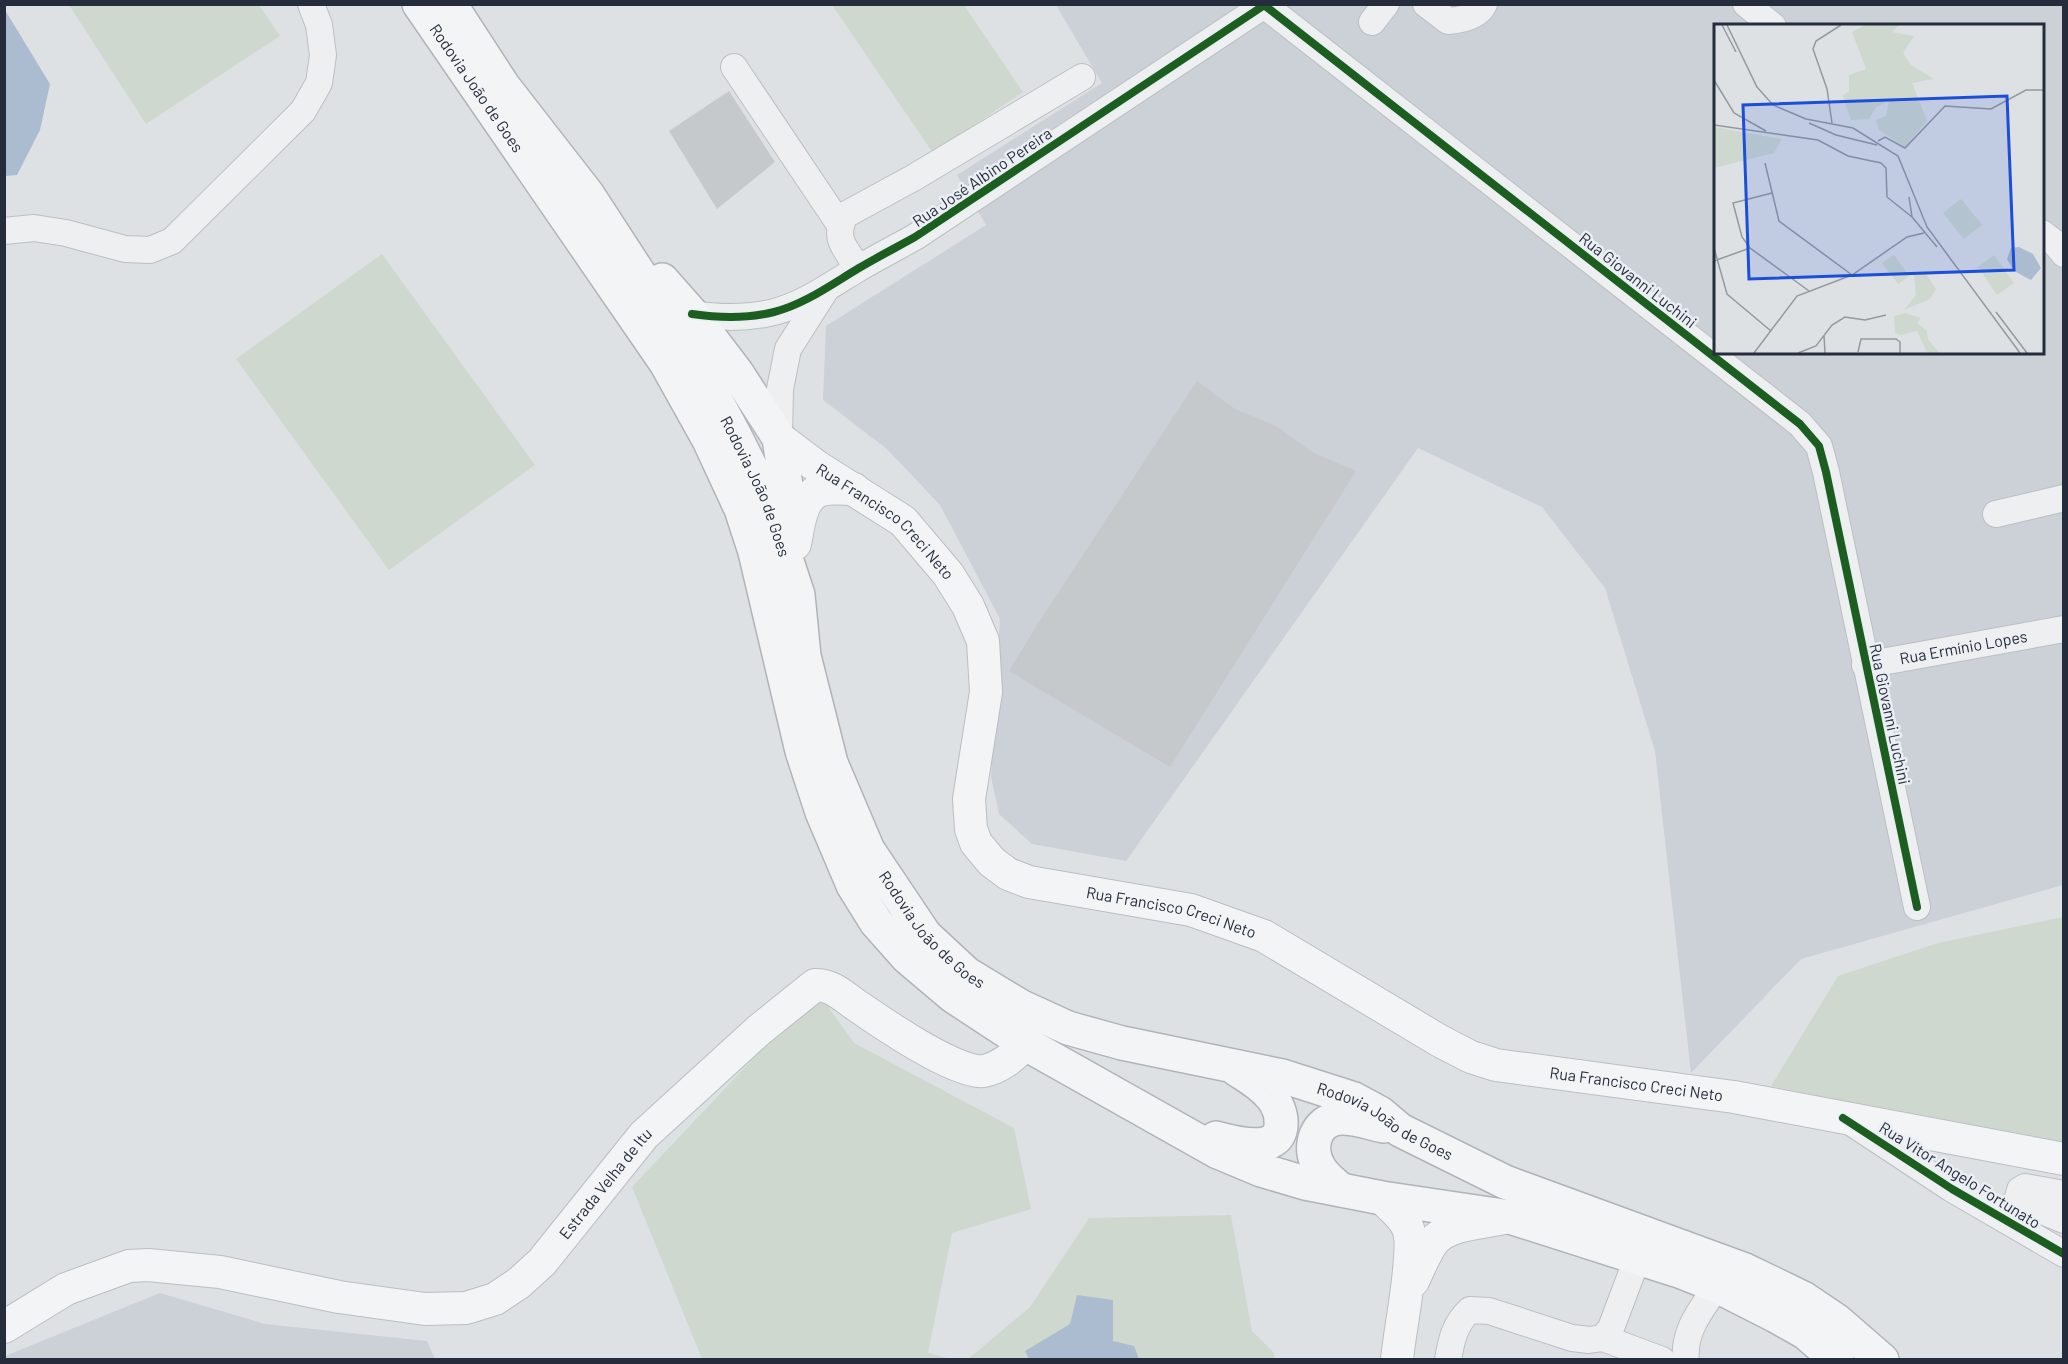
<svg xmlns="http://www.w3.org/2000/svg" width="2068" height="1364" font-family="Barlow,sans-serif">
	<rect width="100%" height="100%" fill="#dee1e4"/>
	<g fill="#ccd0d7" fill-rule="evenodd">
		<path d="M 1056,5 L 2063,5 L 2063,885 L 1801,959 L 1691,1073 L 1655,751 L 1605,588 L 1542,507 L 1418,448 L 1126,861 L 1032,844 L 999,814 L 991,777 L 1000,619 L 940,505 L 887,449 L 823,400 L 826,326 L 986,225 L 957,175 L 1102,83 ZM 1716,26 L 2042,26 L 2042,352 L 1716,352 Z"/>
		<polygon points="160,1293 265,1324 427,1341 435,1359 5,1359 5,1356"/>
	</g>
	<g fill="#ced8cf">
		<polygon points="69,5 259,5 280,36 146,124"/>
		<polygon points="832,5 964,5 1023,92 933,153"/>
		<polygon points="382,254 535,465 389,570 236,359"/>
		<polygon points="2063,917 2063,1149 1771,1086 1838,976 1938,943"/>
		<polygon points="817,991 854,1043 1014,1128 1031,1209 952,1233 928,1353 951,1359 702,1359 632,1187"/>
		<polygon points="1231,1215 1252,1331 1274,1353 1275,1359 967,1360 1030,1307 1089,1218"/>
	</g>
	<g fill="#abbcd0">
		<polygon points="5,10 50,84 40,130 17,175 5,176"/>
		<polygon points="1077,1295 1113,1300 1113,1341 1134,1346 1139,1359 1029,1359 1025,1351 1070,1324"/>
	</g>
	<g fill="#c6c9cc">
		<polygon points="729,91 775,162 717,209 669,131"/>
		<polygon points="1197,381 1235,409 1276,426 1314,453 1356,471 1170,767 1009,671 1039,622"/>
	</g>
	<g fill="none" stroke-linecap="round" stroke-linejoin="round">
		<defs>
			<g id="minor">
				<path d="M 1426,4 L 1448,21 C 1461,20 1478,17 1484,4"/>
				<polyline points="1746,4 1773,26"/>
				<polyline points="1264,5 1800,424 1819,446 1826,472 1917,907"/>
				<polyline points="1372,22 1386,4"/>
				<polyline points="734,67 840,225"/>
				<polyline points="4,231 34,228 66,233 125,249 150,250 172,241 303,111 319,83 323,55 319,25 311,4"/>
				<polyline points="2042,233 2055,243 2064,254"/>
				<path d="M 858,268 C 845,248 833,239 845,215 L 913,178 L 1082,77"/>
				<path d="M 692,314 C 720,318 746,319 774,312 C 805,304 832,284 859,268 C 878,257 897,247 915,237 L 1266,4"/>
				<polyline points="779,438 780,389 788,349 826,289"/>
				<polyline points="1996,514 2064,498"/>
				<path id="s1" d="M 1865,665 L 2064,629"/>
				<polyline points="1849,1121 1952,1189 2064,1254"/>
				<polyline points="2064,1194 2025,1187 2020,1190 2018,1197 2027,1205 2064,1220"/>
				<polyline points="1603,1338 1611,1328 1637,1259"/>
				<path d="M 1448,1360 C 1451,1341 1455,1323 1470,1310 L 1489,1311 L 1572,1338 L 1589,1340 L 1603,1338 L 1662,1360"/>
				<path d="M 1686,1360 C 1683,1330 1702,1309 1717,1286"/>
			</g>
			<g id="major">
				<path id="s2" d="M 779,438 L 816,466 L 903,521 L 948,574 L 968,606 L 983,641 L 986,692 L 969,799 L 971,829 L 976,843 L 992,862 L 1008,874 L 1029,882 L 1191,910 L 1264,936 L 1440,1041 L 1471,1057 L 1496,1065 L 1734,1097 L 2064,1159"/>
				<path d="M 795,544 C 799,525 801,492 825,489 C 834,488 845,489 854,489"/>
				<path d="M 1382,1198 C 1391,1207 1402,1215 1407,1226 C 1418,1246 1399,1332 1397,1360"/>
				<path d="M 1413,1281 C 1419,1269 1425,1253 1433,1242 C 1448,1223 1483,1223 1505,1218"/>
				<path id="s3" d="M 4,1327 L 66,1289 L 129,1266 L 148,1265 L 220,1272 L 339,1297 L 425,1309 L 466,1308 L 495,1299 L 519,1283 L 542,1262 L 644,1135 L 759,1030 L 815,985 C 832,984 845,998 859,1007 C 882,1023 958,1075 984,1071 C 1002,1067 1013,1056 1026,1044"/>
			</g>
			<g id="highway">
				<path id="s4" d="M 419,4 L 666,363 L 709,440 L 741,509 L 755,552 L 802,751 L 822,812 L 853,885 L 876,922 L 908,958 L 953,996 L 1026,1044 L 1218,1152 L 1261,1170 L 1305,1183 L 1382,1198 L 1510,1217 L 1679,1271 L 1717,1286 L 1776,1316 L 1806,1333 L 1837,1360"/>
				<path id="s5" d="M 450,4 L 504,87 L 588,195 L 690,352 L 734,434 L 766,498 L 798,595 L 804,656 L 831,763 L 868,850 L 925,935 L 967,974 L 1020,1006 L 1068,1028 L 1122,1043 L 1282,1076 L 1354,1099 L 1380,1113 L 1400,1130 L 1505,1182 L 1745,1270 L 1803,1298 L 1837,1321 L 1882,1360"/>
				<polyline points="662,280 692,314 737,373 779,438 793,533"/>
				<path d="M 1216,1138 C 1235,1143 1278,1155 1281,1126 C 1282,1115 1277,1103 1270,1095 C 1261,1084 1248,1077 1236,1069"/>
				<path d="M 1340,1189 C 1332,1182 1322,1175 1318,1165 C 1309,1148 1314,1125 1334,1119 C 1349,1115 1368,1123 1384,1126"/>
			</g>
		</defs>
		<use href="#minor" stroke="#bcbfc2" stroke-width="28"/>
		<use href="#major" stroke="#babec2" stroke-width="34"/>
		<use href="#highway" stroke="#b0b4b9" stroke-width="36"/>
		<use href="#minor" stroke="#edeff1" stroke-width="26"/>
		<use href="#major" stroke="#f2f4f5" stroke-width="32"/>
		<use href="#highway" stroke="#f2f4f5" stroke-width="33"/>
		<defs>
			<g id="cycleway">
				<polyline points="1264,5 1800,424 1819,446 1826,472 1917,907"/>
				<path d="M 692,314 C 720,318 746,319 774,312 C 805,304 832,284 859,268 C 878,257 897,247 915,237 L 1266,4"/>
				<polyline points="1843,1118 1952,1189 2064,1254"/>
			</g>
		</defs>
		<use href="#cycleway" stroke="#ebeff4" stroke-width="11"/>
		<use href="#cycleway" stroke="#1b5e20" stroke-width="8"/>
	</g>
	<g text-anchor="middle" stroke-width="5" stroke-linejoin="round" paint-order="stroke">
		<g font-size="16" fill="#252d3d" stroke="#ebeff4">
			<text dy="6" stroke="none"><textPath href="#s4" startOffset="102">Rodovia João de Goes</textPath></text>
			<text transform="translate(982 177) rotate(-34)" y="6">Rua José Albino Pereira</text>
			<text transform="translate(1638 280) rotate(38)" y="6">Rua Giovanni Luchini</text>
			<text dy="6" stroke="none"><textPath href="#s5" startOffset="573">Rodovia João de Goes</textPath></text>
			<text dy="6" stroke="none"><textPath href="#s2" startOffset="136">Rua Francisco Creci Neto</textPath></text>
			<text dy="6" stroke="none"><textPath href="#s1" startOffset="100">Rua Ermínio Lopes</textPath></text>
			<text transform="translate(1890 714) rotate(78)" y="6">Rua Giovanni Luchini</text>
			<text dy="6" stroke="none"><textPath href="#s2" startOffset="712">Rua Francisco Creci Neto</textPath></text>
			<text dy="6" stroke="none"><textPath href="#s5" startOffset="1059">Rodovia João de Goes</textPath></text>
			<text dy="6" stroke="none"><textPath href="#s2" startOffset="1216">Rua Francisco Creci Neto</textPath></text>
			<text dy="6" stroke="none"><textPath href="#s5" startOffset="1563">Rodovia João de Goes</textPath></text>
			<text transform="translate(1960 1175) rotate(32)" y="6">Rua Vitor Angelo Fortunato</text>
			<text dy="6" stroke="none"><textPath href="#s3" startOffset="672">Estrada Velha de Itu</textPath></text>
		</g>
	</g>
	<g transform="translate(1714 24)">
		<rect width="330" height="330" fill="#dee1e4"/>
		<path d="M 151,1 L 185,1 L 178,8 L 200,12 L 189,29 L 197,41 L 220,55 L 198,59 L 213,97 L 191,123 L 165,106 L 162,96 L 172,92 L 175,77 L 162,83 L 155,95 L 137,96 L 131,79 L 129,71 L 135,67 L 135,51 L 152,45 L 138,8 ZM 0,103 L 68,115 L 60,129 L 0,144 ZM 247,175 L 268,201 L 250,215 L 229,189 ZM 180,231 L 195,252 L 184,260 L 168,239 ZM 280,231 L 300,259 L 283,271 L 264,243 ZM 205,248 L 211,248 L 222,265 L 216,275 L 190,286 L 202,271 L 200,251 ZM 192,289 L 207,294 L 203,299 L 213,307 L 214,315 L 225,329 L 213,329 L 203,307 L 187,311 L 181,309 L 180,292 Z" fill="#ced8cf"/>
		<path d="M 305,223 L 319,230 L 327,244 L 317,256 L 300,247 L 293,235 L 297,224 Z" fill="#abbcd0"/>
		<path fill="none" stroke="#9499a1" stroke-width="1.5" d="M 8,1 L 22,28M 13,1 L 43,63 L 59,81 L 92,95 L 139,104 L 184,132 L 213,203 L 306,329M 0,56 L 20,89 L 52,107M 95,99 L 122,111 L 163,121M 118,99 L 113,65 L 99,25 L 102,17 L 127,1M 0,101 L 104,116 L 134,132 L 167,139 L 172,144 L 173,173 L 198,193M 164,117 L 171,113 L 191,124 L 231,82 L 277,85 L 312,66 L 330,66M 51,139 L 65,197 L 138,251M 58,169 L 19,179 L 28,213 L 36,224 L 95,267M 195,173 L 198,193 L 223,223M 0,224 L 13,270 L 57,307M 0,237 L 36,224M 282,288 L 313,329M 110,311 L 111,329M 144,328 L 147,315 L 182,315 L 186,318 L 186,329M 40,329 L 83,272 L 138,251 L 193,213 L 210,209M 84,329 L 102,322 L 118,301 L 131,293 L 151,296 L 172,291"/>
		<path fill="#1d4ed8" fill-opacity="0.15" stroke="#1d4ed8" stroke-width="3" d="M 293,72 L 300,246 L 35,255 L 29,81 Z"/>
		<rect width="330" height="330" fill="none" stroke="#252d3d" stroke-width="3"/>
	</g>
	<rect width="2068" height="1364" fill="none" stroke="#252d3d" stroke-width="12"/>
</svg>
